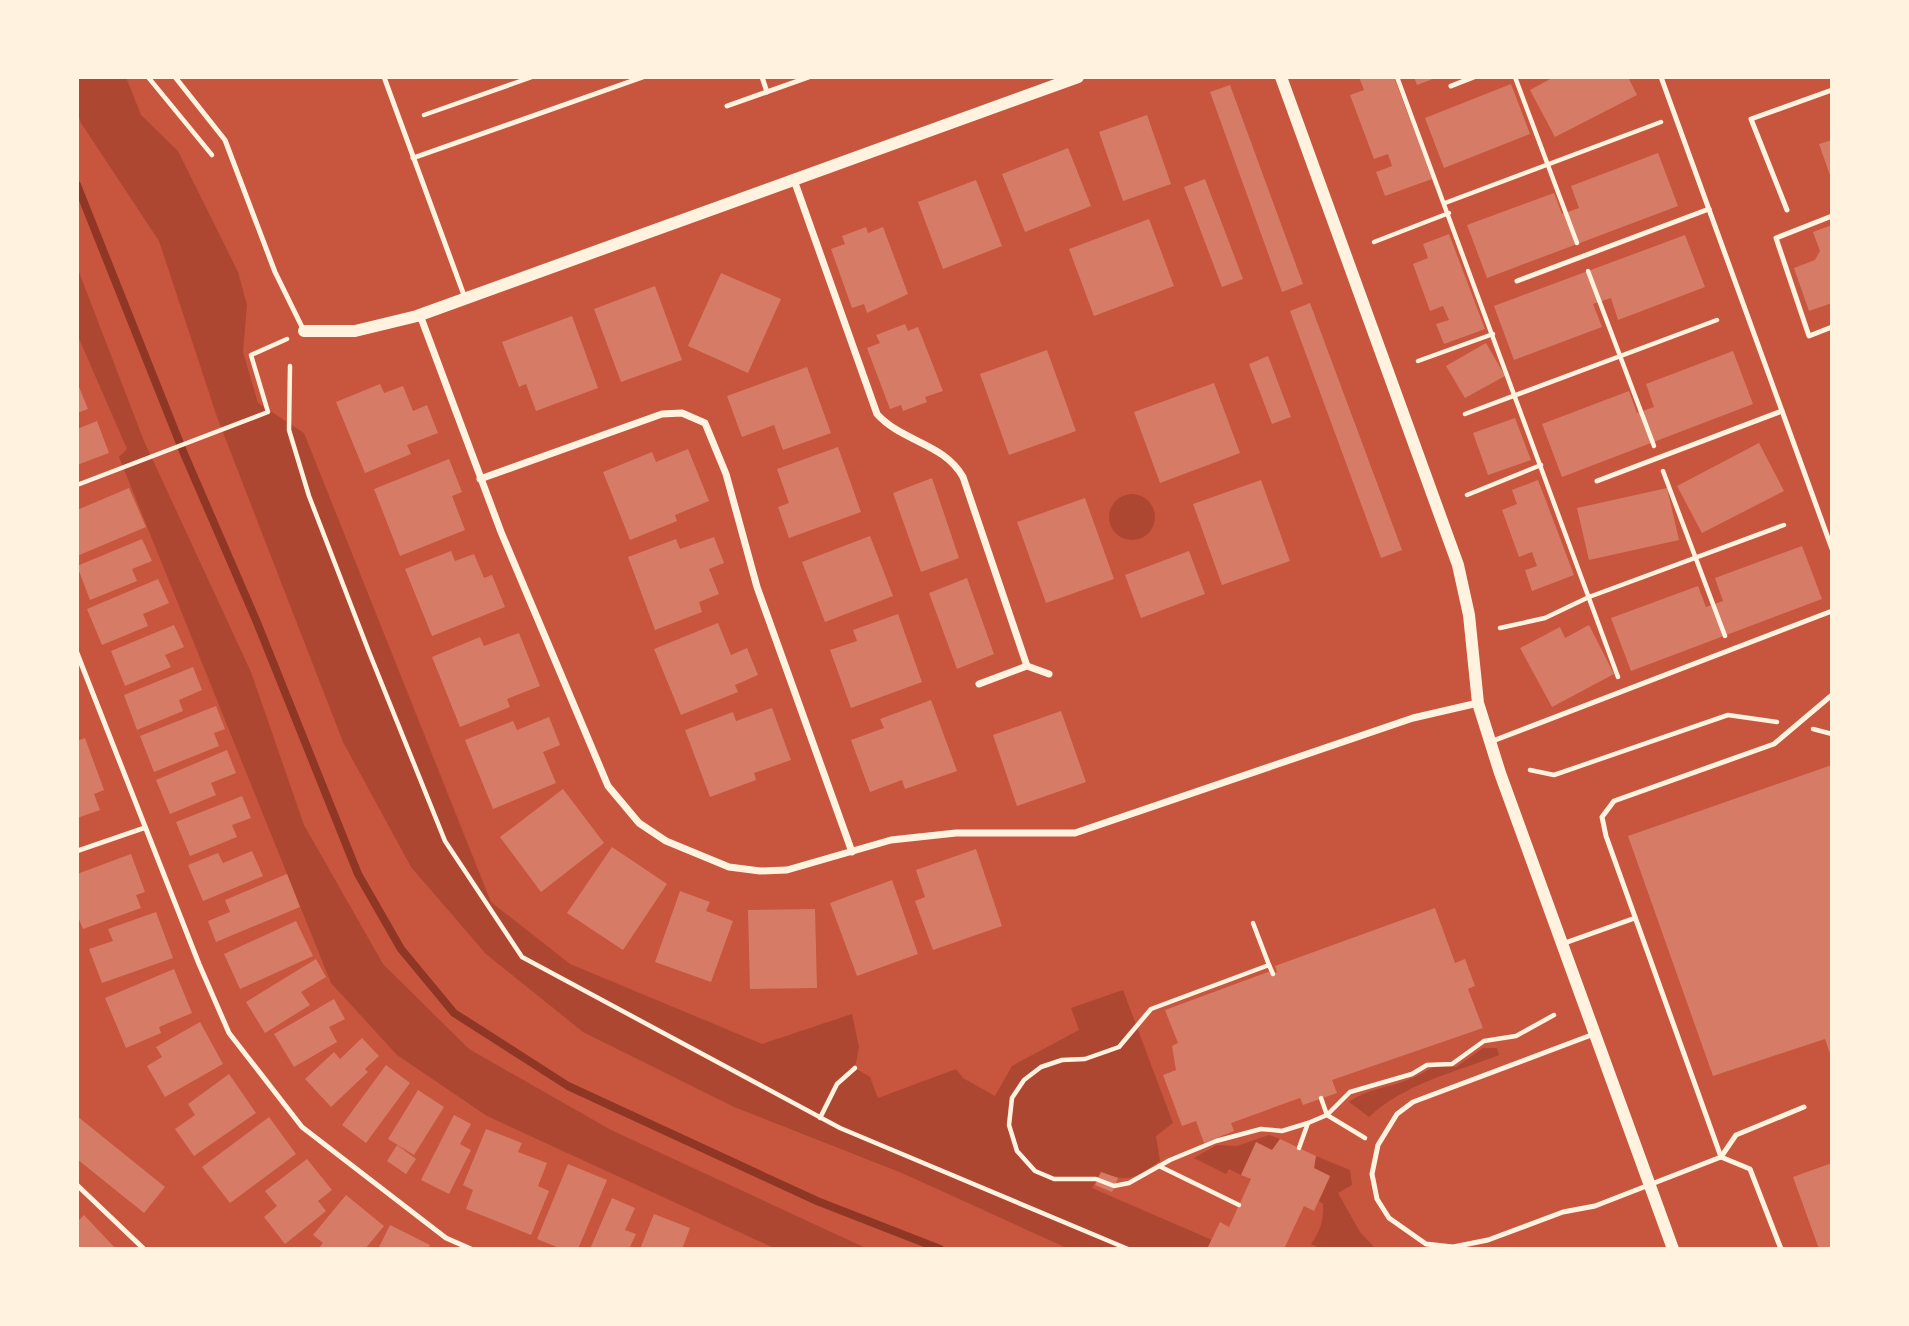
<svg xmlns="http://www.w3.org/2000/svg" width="1909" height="1326" font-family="'IBM Plex Sans',sans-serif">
	<rect width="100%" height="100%" fill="#c8553d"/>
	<g fill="#ae4732">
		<path d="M 77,77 L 126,77 L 141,115 L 178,151 L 238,272 L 247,305 L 243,352 L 258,403 L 304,433 L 491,902 L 570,964 L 762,1044 L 852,1014 L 859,1047 L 855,1068 L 870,1077 L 878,1098 L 956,1069 L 963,1078 L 995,1096 L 1012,1066 L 1079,1030 L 1071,1008 L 1123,990 L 1173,1123 L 1156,1136 L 1160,1161 C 1136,1177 1130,1184 1101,1172 L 1092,1188 L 1212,1240 L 1207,1249 L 1069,1249 L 902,1173 L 734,1107 L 583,1032 L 486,954 L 411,867 L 343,742 L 217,417 L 159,241 L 81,123 L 77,112 Z"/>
		<polygon points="77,267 144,441 251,672 304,825 383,964 469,1049 611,1130 868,1249 776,1249 487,1116 397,1055 331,983 119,457 127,449 77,334"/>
		<circle cx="1132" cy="517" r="23"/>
		<path d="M 1483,1048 L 1497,1048 L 1499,1055 C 1455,1072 1404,1084 1369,1117 L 1349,1102 C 1369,1088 1389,1088 1410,1079 C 1433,1070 1428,1064 1456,1067 Z"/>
		<polygon points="1269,1135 1280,1139 1272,1150 1256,1143 1241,1175 1229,1169 1226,1174 1194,1158 1217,1145 1237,1146"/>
		<path d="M 1316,1156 L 1350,1170 L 1352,1185 L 1338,1193 L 1360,1232 L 1376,1249 L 1321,1249 L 1311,1244 C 1320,1232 1324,1219 1323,1204 L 1319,1201 L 1330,1177 L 1314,1168 Z"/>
	</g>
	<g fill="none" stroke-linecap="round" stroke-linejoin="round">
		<polyline stroke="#8f3625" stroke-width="8" points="77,185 185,456 256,620 358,874 401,949 454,1013 568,1086 817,1201 940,1249"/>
	</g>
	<g fill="#d67c66">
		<polygon points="1359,77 1394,77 1432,179 1385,196 1376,172 1392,166 1388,154 1374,159 1350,95 1364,90"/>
		<polygon points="1414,77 1438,77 1417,85"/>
		<polygon points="1554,77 1628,77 1637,95 1555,137 1530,90"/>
		<polygon points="1511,84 1530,134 1444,168 1425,118"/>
		<polygon points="1230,85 1303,284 1282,292 1210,92"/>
		<polygon points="1147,115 1171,184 1123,201 1099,132"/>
		<polygon points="1832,140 1832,181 1819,144"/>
		<polygon points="1068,148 1091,206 1025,232 1002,174"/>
		<polygon points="1658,153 1678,206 1487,278 1467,225 1554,193 1562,214 1579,208 1571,186"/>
		<polygon points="1205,179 1243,279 1222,287 1184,187"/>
		<polygon points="976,180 1002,246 943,269 918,202"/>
		<polygon points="1149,219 1174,286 1094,316 1069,249"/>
		<polygon points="1832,225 1832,303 1809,311 1794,268 1815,260 1820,251 1813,232"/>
		<polygon points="866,227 868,233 883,227 908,294 867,313 864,304 852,308 831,249 845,244 842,236"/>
		<polygon points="1449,234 1485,329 1444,344 1436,324 1449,320 1443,306 1430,311 1413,264 1428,258 1423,244"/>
		<polygon points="1685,235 1705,287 1618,320 1611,298 1593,304 1602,327 1514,360 1494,306"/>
		<polygon points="721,273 781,299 748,373 688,346"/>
		<polygon points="655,286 682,360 621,382 594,309"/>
		<polygon points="1310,303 1402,550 1381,558 1290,311"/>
		<polygon points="572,316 598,388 536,411 526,384 519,387 502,342"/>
		<polygon points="905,324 908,331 918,327 943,391 925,397 927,402 903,411 901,405 890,409 867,348 880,343 876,335"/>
		<polygon points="1486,343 1505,376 1465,398 1446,366"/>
		<polygon points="1047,350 1076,431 1009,455 980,374"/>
		<polygon points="1733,351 1753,404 1562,477 1542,424 1629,391 1637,413 1654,407 1646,384"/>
		<polygon points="1268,356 1291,417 1272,424 1249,364"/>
		<polygon points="807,367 831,433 783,450 774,425 742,437 727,396"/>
		<polygon points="77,382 88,409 77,413"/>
		<polygon points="1214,383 1240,453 1160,483 1134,412"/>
		<polygon points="380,384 384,393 403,386 413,411 427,405 438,433 407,445 411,454 365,473 336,402"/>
		<polygon points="1515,418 1531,460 1488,475 1473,433"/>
		<polygon points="97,421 109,453 77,465 77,429"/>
		<polygon points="1759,443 1784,491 1702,533 1677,486"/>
		<polygon points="838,447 861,512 789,538 778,507 789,503 777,469"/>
		<polygon points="688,449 709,501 675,515 677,521 630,540 603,472 652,452 656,462"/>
		<polygon points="449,459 462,492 452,496 465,530 400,556 374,489"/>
		<polygon points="932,478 959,558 921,572 893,493"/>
		<polygon points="1261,480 1290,561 1222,585 1193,504"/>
		<polygon points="1538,480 1574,575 1532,591 1525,570 1537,566 1532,552 1519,557 1502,510 1517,504 1512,490"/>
		<polygon points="129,488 146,527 77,556 77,510"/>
		<polygon points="1667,488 1679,540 1589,560 1577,508"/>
		<polygon points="1085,498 1114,579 1046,603 1017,522"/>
		<polygon points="870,536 893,596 825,622 802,562"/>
		<polygon points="714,537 724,563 709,569 719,594 699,602 702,612 655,630 628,557 676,539 680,549"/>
		<polygon points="142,539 152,561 132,569 137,581 90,600 77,566"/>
		<polygon points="1802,546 1822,599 1631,671 1611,618 1698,586 1706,607 1723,601 1715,578"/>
		<polygon points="451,551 455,561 474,554 484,578 492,575 505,607 432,636 405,569"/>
		<polygon points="1189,551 1205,594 1141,618 1125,575"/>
		<polygon points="967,578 994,654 957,669 929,593"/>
		<polygon points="158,579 169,603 143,614 148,626 102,645 87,609"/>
		<polygon points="898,614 922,682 851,708 830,650 857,641 853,630"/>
		<polygon points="718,623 731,655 747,648 758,675 735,685 738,692 681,715 654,649"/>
		<polygon points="174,625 184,647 165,655 171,667 125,686 111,651"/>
		<polygon points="1589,625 1614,674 1552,707 1520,648 1560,627 1565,638"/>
		<polygon points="519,633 540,686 507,699 510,707 460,727 432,657 480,637 484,646"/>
		<polygon points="193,667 202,690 179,700 183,711 137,730 124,695"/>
		<polygon points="931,700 957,771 905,789 902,780 870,792 851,740 884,728 880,719"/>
		<polygon points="216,706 225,729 214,733 219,746 154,772 140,736"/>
		<polygon points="772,708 791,760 754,773 756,780 710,797 685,730 733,712 736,721"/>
		<polygon points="1061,711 1086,782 1017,806 993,735"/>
		<polygon points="549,717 560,745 543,752 556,783 493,809 465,740 513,721 517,730"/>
		<polygon points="85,738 104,790 94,794 100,810 77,818 77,741"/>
		<polygon points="227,750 236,773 211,783 216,795 170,814 156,780"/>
		<polygon points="1832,765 1832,1059 1825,1039 1713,1076 1628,836"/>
		<polygon points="563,789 604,843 541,892 500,837"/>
		<polygon points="242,796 251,818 232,825 237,837 190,856 176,822"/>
		<polygon points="612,847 667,884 623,950 567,913"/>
		<polygon points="976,849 1002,926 933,950 915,901 925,897 916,870"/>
		<polygon points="252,851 263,876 203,901 188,865 218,853 223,863"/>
		<polygon points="131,854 145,892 136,895 141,908 83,929 77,914 77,874"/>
		<polygon points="287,874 300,907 216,942 208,921 230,912 225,900"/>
		<polygon points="892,880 918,954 857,976 830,903"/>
		<polygon points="680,891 710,902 706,911 733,921 711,982 655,962"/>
		<polygon points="1435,908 1455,963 1465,959 1475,986 1468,989 1483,1028 1332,1080 1337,1093 1303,1105 1300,1098 1231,1123 1234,1131 1204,1143 1196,1121 1182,1126 1163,1075 1176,1070 1172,1046 1178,1043 1165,1010 1268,972 1273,974 1277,972 1275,966"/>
		<polygon points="815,909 817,988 750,989 748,910"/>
		<polygon points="156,912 173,958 102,983 89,949 113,941 108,929"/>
		<polygon points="296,921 313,956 240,989 224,954"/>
		<polygon points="316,959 326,977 301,992 310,1005 265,1033 246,1002"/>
		<polygon points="174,969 192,1013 159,1027 161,1033 126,1048 105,998"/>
		<polygon points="334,999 345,1019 329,1027 337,1042 294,1067 274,1034"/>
		<polygon points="200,1022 223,1064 165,1097 147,1066 162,1057 156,1047"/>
		<polygon points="362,1038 379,1056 365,1069 368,1072 331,1107 305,1079 334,1052 340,1059"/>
		<polygon points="386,1065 410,1083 366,1143 342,1125"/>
		<polygon points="229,1074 256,1113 194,1156 175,1129 195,1115 188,1104"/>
		<polygon points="418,1090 444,1107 414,1155 388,1139"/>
		<polygon points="454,1115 471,1124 460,1144 471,1150 449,1194 421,1180"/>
		<polygon points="77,1116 165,1187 144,1213 77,1159"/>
		<polygon points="269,1117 296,1154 230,1203 202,1167"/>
		<polygon points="486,1129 522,1143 518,1152 547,1163 538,1186 549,1191 531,1235 466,1209 473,1190 463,1185"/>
		<polygon points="1280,1139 1316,1156 1314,1168 1330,1176 1314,1211 1304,1206 1284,1249 1207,1249 1220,1222 1229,1227 1251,1179 1241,1175 1256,1142 1272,1150"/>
		<polygon points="397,1145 416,1159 406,1174 387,1161"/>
		<polygon points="307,1159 332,1190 318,1201 326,1211 285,1244 264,1217 277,1206 265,1191"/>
		<polygon points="1832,1163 1832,1249 1819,1249 1793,1177"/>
		<polygon points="568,1164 607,1180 578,1249 562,1249 537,1239"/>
		<polygon points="1101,1172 1118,1178 1112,1192 1095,1185"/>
		<polygon points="346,1195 384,1226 365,1249 318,1249 323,1243 313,1235"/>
		<polygon points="612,1198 635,1208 625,1230 636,1234 629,1249 590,1249"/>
		<polygon points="654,1214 690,1228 682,1249 640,1249"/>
		<polygon points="84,1215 116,1249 77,1249 77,1222"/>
		<polygon points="390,1225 430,1245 428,1249 378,1249"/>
	</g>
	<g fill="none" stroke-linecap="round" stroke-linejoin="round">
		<g stroke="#fff3e0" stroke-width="4.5">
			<polyline points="148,77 212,155"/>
			<polyline points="1397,77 1618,677"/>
			<polyline points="1515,77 1577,243"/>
			<polyline points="424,115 532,77"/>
			<polyline points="1445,203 1661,122"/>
			<polyline points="1374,242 1449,213"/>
			<polyline points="1588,271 1654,446"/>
			<polyline points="1418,361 1493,334"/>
			<polyline points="290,366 289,430 309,496 369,652 445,841 522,957 840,1128 1128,1249"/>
			<polyline points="1465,414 1717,320"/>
			<polyline points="1663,471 1725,636"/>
			<polyline points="77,485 268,412 251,355 287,339"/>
			<polyline points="1467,495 1541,465"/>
			<polyline points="1500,628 1545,618 1589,597 1784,525"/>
			<polyline points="1813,729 1832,734"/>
			<polyline points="1530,770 1554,775 1728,715 1777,722"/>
			<polyline points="1253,923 1269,965"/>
			<polyline points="1273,974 1269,965 1151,1009 1119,1047 1085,1059 1062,1060 1041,1067 1024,1080 1012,1098 1009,1125 1017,1151 1035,1171 1054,1179 1096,1179 1114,1186 1129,1183 1170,1160 1216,1141 1261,1129 1282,1131 1308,1123 1327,1115 1350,1092 1412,1074 1427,1065 1452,1064 1484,1041 1516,1036 1554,1015"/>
			<polyline points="1321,1098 1327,1115 1365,1138"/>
			<polyline points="820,1118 837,1084 855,1068"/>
			<polyline points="1299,1148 1308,1123"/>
			<polyline points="1159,1166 1239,1205"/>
		</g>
		<g stroke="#fff3e0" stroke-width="5">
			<polyline points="175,77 225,140 275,272 304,331"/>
			<polyline points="384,77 465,298"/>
			<polyline points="762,77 767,92"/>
			<polyline points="1661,77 1832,549"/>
			<polyline points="1451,86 1474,77"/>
			<polyline points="727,106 809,77"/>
			<polyline points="413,158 643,77"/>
			<polyline points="1787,210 1751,119 1832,90"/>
			<polyline points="1832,216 1776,238 1809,336 1832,327"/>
			<polyline points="1517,281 1709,209"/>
			<polyline points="1597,481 1782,411"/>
			<polyline points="77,653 199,964 229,1033 302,1127 446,1238 471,1249"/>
			<polyline points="1490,742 1832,611"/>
			<polyline points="77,851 144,828"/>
			<polyline points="1562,944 1635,918"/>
			<polyline points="1594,1034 1413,1102 1397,1114 1378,1145 1372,1174 1377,1199 1389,1218 1426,1244 1453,1247 1488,1240 1563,1212 1595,1206 1721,1157 1750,1169 1781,1249"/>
			<polyline points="1721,1157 1606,836 1602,817 1614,801 1774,744 1832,695"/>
			<polyline points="1721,1157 1736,1135 1804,1107"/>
			<polyline points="77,1185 144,1249"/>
		</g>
		<g stroke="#fff3e0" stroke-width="7">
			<path d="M 794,180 L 877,414 C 902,442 944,443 963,477 L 1027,666 L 979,684"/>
			<polyline points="420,315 501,532 608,786 639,823 666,841 729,867 760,871 787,870 891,840 956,833 1075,833 1413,718 1478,703"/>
			<polyline points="480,479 662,414 682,413 705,423 726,474 757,587 852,852"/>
			<polyline points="1027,666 1049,674"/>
		</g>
		<g stroke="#fff3e0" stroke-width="12">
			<polyline points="1281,77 1458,565 1469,615 1478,703 1500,773 1673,1249"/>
			<polyline points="304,331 355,331 417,316 1078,77"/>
		</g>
	</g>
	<rect width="1909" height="1326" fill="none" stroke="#fff3e0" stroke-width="158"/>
</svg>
